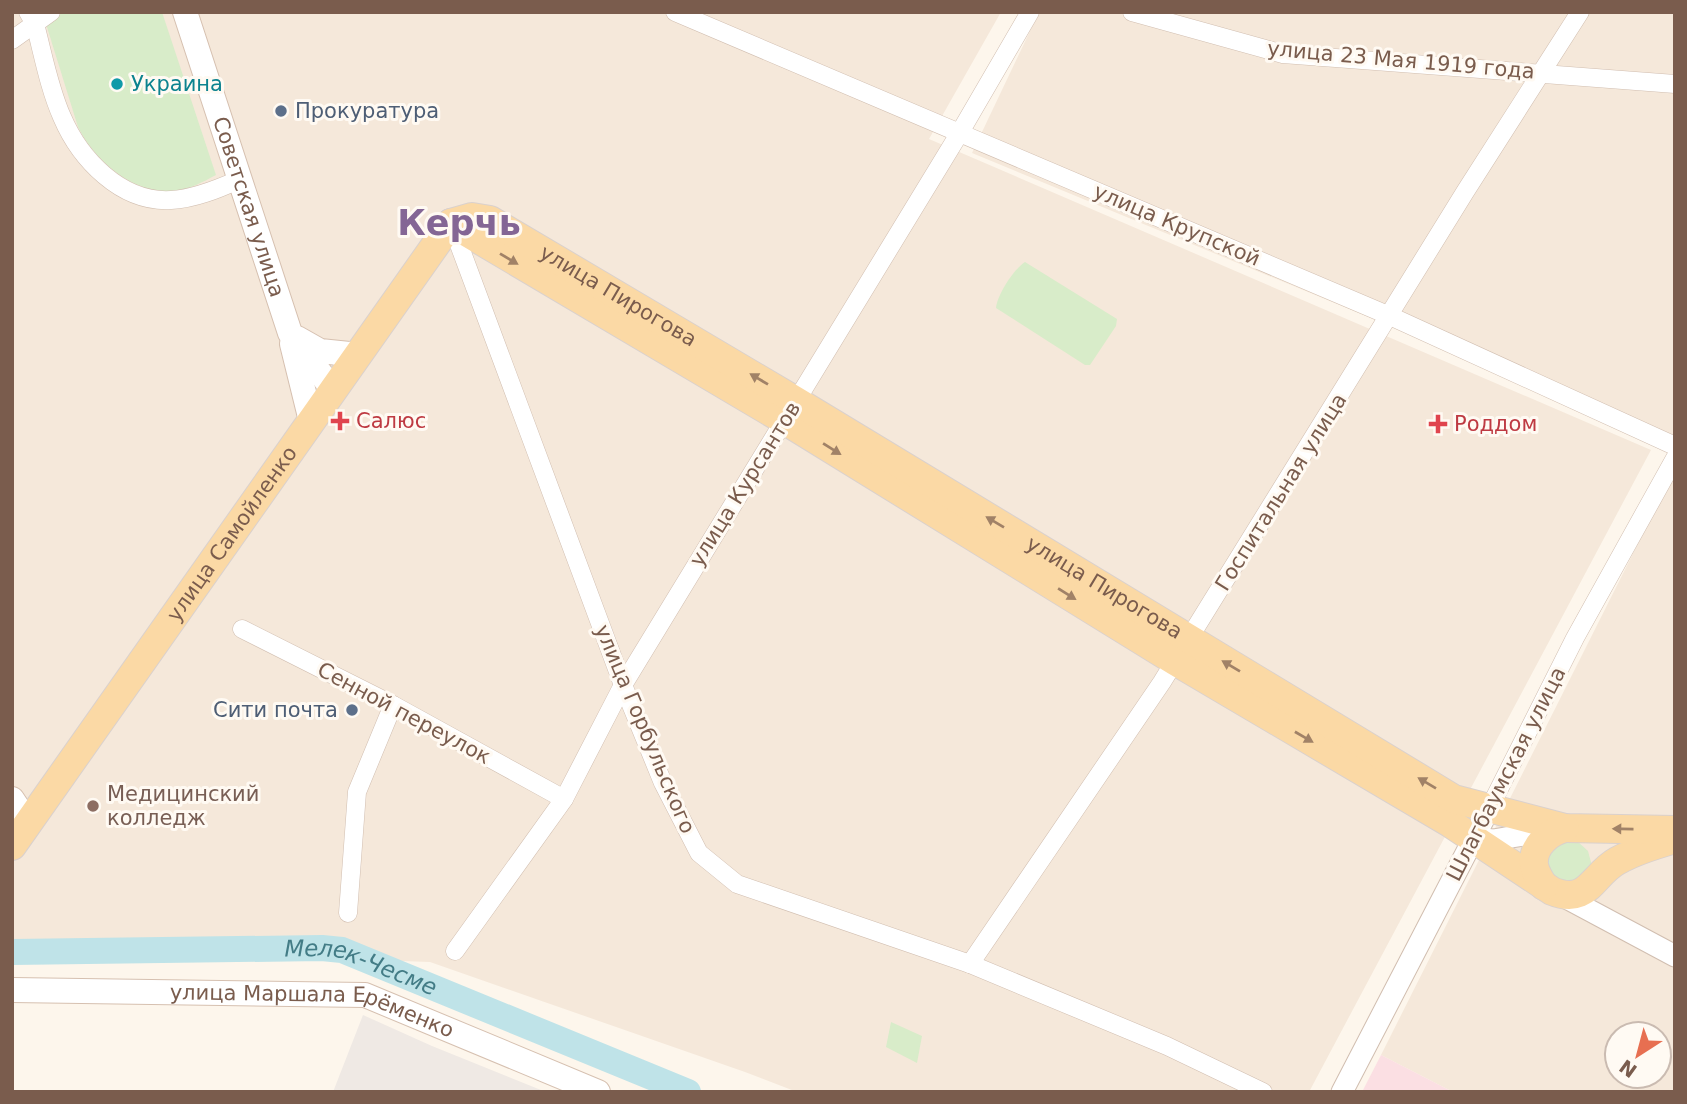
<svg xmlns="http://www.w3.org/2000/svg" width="1687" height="1104" font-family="'DejaVu Sans',sans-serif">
	<rect width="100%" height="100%" fill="#fdf6ec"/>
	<g fill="#f5e8da" fill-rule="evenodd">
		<polygon points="12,12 1001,12 929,139 1651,450 1309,1092 797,1092 745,1072 430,962 12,948"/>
		<polygon points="1039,12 1675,12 1675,444 972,153"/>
		<path d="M 1675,470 L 1675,1092 L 1453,1092 L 1381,1055 ZM 1617,1034 L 1659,1034 L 1659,1076 L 1617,1076 Z"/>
	</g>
	<polygon fill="#efe9e4" points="363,1015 432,1046 546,1092 333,1092"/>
	<polygon fill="#fbdfe3" points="1381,1055 1453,1092 1362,1092"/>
	<g fill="#d8ecc9">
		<path d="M 63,12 L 162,12 L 216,175 C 203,182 190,189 175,191 C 134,196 94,160 78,127 L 46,24 Z"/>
		<path d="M 1025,262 L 1117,319 L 1116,326 L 1090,365 L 1085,365 L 996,308 C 997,295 1014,269 1025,262 Z"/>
		<polygon points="1577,841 1588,851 1592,866 1578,884 1549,877 1545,854 1555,842"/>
		<polygon points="891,1022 922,1036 917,1063 886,1047"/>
	</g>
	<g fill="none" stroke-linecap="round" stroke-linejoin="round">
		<path stroke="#bfe3e8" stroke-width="26" id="s1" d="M 12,952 L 322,948 L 342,950 L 688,1092"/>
		<defs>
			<g id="minor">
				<path d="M 28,12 L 35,24 C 43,54 49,88 62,117 C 80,159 121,203 171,200 C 194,199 218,189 238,180"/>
				<polyline points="675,12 1390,316 1675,446"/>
				<polyline points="1132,12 1283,54 1675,84"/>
				<polyline points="12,40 51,12"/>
				<polyline points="451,223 623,685 663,783 699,853 737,884 970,964 1167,1046 1263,1092"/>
				<polyline points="242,629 393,705 564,799"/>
				<polyline points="1489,809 1575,638 1675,458"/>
				<polyline points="348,913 357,792 393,705"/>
				<polyline points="455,951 564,799 623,685 959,134 1030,12"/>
				<polyline points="970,964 1162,682 1465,192 1580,12"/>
			</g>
			<g id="tertiary">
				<polyline points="1475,838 1493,840 1555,830"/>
				<polyline points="1559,894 1675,956"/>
				<polyline points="1342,1092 1489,809"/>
			</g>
			<g id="secondary">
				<path id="s2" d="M 185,12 L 290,333 L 333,390"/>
				<polyline points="297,338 320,351 359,355"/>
				<polyline points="292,344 311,421"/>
				<polyline points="12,799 28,823"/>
				<path id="s3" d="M 12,990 L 365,995 L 598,1092"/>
			</g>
			<g id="primary">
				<path d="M 451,223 L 784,420 L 1175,661 L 1450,823 L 1552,891 C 1588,906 1592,875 1617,861 C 1635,851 1655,845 1675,839"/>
				<path id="s4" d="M 451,223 L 472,217 L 490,220 L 796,401 L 1454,799 L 1565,828 L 1675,830"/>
				<path id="s5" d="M 12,846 L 451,223"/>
				<path d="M 1544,886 C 1540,880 1535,871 1534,865 C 1532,846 1549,832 1565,828"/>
			</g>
		</defs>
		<use href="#minor" stroke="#d1beb0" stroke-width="19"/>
		<use href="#tertiary" stroke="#d1beb0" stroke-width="23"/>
		<use href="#secondary" stroke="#d6c0b0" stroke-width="26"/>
		<use href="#primary" stroke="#dad1cd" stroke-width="30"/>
		<use href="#minor" stroke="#fff" stroke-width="18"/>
		<use href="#tertiary" stroke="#fff" stroke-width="21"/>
		<use href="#secondary" stroke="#fff" stroke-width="24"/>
		<use href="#primary" stroke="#fbd9a5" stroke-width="28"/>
	</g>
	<defs><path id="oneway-solid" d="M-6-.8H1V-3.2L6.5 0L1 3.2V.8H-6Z" transform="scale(1.75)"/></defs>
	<g fill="#a18267">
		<use href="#oneway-solid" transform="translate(509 259) rotate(31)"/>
		<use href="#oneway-solid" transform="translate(759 379) rotate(-149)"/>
		<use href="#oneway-solid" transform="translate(832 449) rotate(32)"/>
		<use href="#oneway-solid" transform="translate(995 522) rotate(-149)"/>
		<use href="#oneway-solid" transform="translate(1067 594) rotate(32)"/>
		<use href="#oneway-solid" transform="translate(1231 666) rotate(-149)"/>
		<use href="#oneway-solid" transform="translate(1304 737) rotate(30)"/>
		<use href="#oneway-solid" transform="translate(1427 783) rotate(-149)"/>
		<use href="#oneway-solid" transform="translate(1623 829) rotate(-179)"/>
	</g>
	<circle fill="#0f9aa8" stroke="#fffaf3" stroke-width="2.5" cx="117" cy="84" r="7"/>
	<g fill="#5c6f8a" stroke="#fffaf3" stroke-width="2.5">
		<circle cx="281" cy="111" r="7"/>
		<circle cx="352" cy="710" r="7"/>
	</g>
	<g fill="#e0444e" stroke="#fffaf3" stroke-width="2.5">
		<path d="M336.5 410.5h7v7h7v7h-7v7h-7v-7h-7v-7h7z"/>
		<path d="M1434.5 413.5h7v7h7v7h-7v7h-7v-7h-7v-7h7z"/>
	</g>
	<circle fill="#8d6e63" stroke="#fffaf3" stroke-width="2.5" cx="93" cy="806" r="7"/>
	<g text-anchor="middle" stroke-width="6" stroke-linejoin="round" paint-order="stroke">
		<g font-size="21" fill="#7a5c4d" stroke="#fffaf3">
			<text transform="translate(1401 60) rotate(5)" y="7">улица 23 Мая 1919 года</text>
			<text dy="7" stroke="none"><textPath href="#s2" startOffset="205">Советская улица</textPath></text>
			<text transform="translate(1177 225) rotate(23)" y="7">улица Крупской</text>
			<text dy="7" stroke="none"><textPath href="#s4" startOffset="189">улица Пирогова</textPath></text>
			<text transform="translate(745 484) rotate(-58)" y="7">улица Курсантов</text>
			<text transform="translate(1281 492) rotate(-58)" y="7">Госпитальная улица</text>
			<text dy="7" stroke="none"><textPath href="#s5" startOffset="382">улица Самойленко</textPath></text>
			<text dy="7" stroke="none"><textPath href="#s4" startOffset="756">улица Пирогова</textPath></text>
			<text transform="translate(404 713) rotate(28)" y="7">Сенной переулок</text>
			<text transform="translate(645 729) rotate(67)" y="7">улица Горбульского</text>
			<text transform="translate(1506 774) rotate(-63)" y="7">Шлагбаумская улица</text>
			<text dy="7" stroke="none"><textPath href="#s3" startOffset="303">улица Маршала Ерёменко</textPath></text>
		</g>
		<g font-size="21" fill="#0d838f" stroke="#fffaf3" text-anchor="start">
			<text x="131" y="91">Украина</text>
		</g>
		<g font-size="21" fill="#4e5e75" stroke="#fffaf3" text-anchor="start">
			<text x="295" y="118">Прокуратура</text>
			<text x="338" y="717" text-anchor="end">Сити почта</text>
		</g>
		<g font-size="21" fill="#be3a42" stroke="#fffaf3" text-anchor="start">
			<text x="356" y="428">Салюс</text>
			<text x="1454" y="431">Роддом</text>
		</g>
		<g font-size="21" fill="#785e54" stroke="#fffaf3" text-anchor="start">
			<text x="107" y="801">Медицинский<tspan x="107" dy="24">колледж</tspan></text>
		</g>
		<g font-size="23" font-style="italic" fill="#437c86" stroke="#fffaf3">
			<text dy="8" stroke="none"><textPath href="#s1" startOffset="352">Мелек-Чесме</textPath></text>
		</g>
		<g font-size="35" font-weight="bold" fill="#846695" stroke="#fffaf3">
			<text x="459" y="235">Керчь</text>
		</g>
	</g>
	<rect width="1687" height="1104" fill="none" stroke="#7a5c4d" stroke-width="28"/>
	<g transform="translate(1638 1055) rotate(216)"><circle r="33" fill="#fffaf3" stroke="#cabbb1" stroke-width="2"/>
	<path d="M0-5L12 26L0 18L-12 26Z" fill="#e76f51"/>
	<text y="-10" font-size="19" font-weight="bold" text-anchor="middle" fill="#7a5c4d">N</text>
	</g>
</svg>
